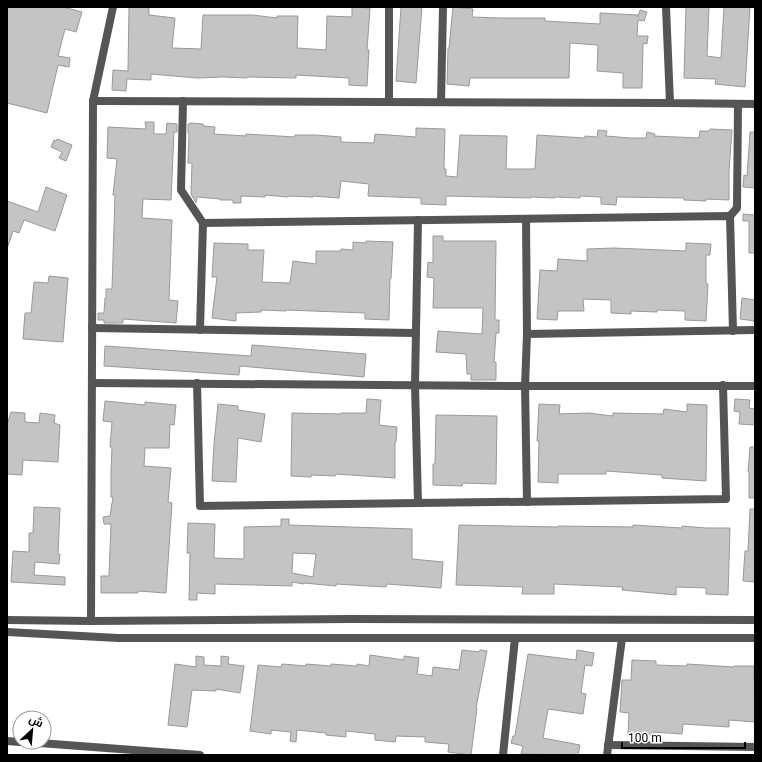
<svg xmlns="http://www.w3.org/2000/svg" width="762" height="762" font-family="Roboto,Cairo,sans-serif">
	<rect width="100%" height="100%" fill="#fff"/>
	<g fill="#c4c4c4" stroke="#999" fill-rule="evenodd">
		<polygon points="7,7 63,7 82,12 76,32 65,29 58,56 70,58 69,67 58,65 47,113 7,103"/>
		<polygon points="129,7 149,7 149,15 175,18 172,48 201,49 203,15 253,15 277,18 277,16 298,16 297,48 326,50 327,16 352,17 352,7 370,8 367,50 369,50 367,86 349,85 349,78 296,75 296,78 247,77 247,78 223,77 197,78 151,74 151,80 127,79 126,91 112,90 113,70 128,71"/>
		<polygon points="401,7 422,7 416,83 396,81"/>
		<polygon points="453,7 473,9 472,17 501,18 545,18 545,21 600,24 600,13 638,15 638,17 640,10 647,12 644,21 638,20 637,36 648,36 647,44 643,43 642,88 623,88 623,73 597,71 598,45 570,43 569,78 470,78 469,86 447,84 448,48 449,48"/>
		<polygon points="686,7 709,7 707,56 721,58 724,7 750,7 745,87 715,84 716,79 684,78"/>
		<polygon points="145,122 154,122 154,134 166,134 167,123 177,124 177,132 174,132 171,200 143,199 142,218 172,220 169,300 178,301 176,323 123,319 123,323 104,323 104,320 98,320 98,313 104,313 105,298 106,298 106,289 112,289 115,195 113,195 117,159 107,158 108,127 146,129"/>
		<polygon points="190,123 203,124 203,126 215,127 214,134 246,136 246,134 295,137 295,135 316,135 341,137 341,142 374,143 375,134 416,137 416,128 445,129 444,169 446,169 446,176 457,177 460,135 507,136 506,169 535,169 537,135 585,138 585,136 597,137 598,130 607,131 606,136 630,138 646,138 647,132 655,134 654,136 699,138 700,131 709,131 710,129 732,130 729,171 729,200 706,199 706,201 684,200 684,198 617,197 616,205 601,204 601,197 580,196 580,198 555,197 555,198 531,197 531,198 446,196 446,205 421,204 421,198 368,196 369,184 341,181 339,198 313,196 313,197 288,196 288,197 265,195 265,197 241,196 241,203 233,203 233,200 220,200 220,199 197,197 196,203 191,194 192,163 188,163 189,133 188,133 188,124 190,124"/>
		<polygon points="750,132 755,132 755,188 743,187 744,175 747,176"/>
		<polygon points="57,139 72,145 66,161 59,158 62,152 51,147 54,140 56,141"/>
		<polygon points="46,187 67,195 55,231 24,220 19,233 13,231 8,246 7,246 7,201 38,212"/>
		<polygon points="743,214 755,215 755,253 749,253 749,221 743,221"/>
		<polygon points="433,236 443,236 443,241 496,241 495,320 499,320 499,333 496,333 494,362 496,362 496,380 471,380 471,374 467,374 466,354 436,352 438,331 482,334 483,308 433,308 434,278 427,277 428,262 433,263"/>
		<polygon points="366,241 393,242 391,279 390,279 389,320 365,319 365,313 286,310 286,311 261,310 261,312 236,313 236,321 212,318 217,277 212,277 214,243 248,244 248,250 264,250 262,282 290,283 293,261 316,264 316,251 341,251 341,249 353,250 353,242 366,243"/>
		<polygon points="686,243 711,244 710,255 706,255 706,283 708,284 706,321 685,320 685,311 657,310 657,312 631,311 631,314 611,313 611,300 583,299 584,311 558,311 557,320 537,319 540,270 557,271 558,259 587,261 587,249 614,248 686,251"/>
		<polygon points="49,276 68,278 63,342 23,339 25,313 31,313 34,282 48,283"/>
		<polygon points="742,298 755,300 755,321 740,319"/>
		<polygon points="252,345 366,354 364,377 240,366 239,375 104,366 105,346 251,356"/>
		<polygon points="367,399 381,400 379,425 397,427 396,442 395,442 395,478 336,474 335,476 311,475 311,477 291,476 292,413 341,414 341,413 366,413"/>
		<polygon points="735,399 750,400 749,408 755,409 755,425 739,424 740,412 734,411"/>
		<polygon points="105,401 145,405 145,402 176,405 174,425 170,424 169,448 145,448 144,466 171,468 168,502 172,503 166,593 138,591 138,593 101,593 101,576 109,576 111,524 104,524 103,517 110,516 113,497 111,497 111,471 112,447 110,447 112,422 103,421"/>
		<polygon points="218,404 238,406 238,410 265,414 261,442 238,438 236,482 212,481 214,444"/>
		<polygon points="539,404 560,405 559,414 589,413 613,416 613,413 663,414 664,409 687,412 687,404 707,405 706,481 662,478 662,475 606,471 606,474 558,474 558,483 538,482 539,441 537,441"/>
		<polygon points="11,412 25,413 25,422 39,423 40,413 55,415 54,423 60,425 58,462 23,460 22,475 7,474 7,425"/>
		<polygon points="436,415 497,416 496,484 463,483 462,486 433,485 433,464 435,464"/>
		<polygon points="750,447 755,447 755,498 749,498 749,472 748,472"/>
		<polygon points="34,507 60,508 58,554 60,554 59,564 35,562 34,575 65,577 65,585 11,582 13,551 29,552 29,533 33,533"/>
		<polygon points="750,509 755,509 755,582 743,581 745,551 748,551"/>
		<path d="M 281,519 L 289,519 L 289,525 L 412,529 L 412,559 L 443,562 L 441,588 L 387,584 L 386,587 L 336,584 L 336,586 L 304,583 L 304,584 L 292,582 L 292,586 L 215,584 L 215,594 L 197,593 L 197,600 L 189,600 L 190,553 L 187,553 L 188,523 L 215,524 L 214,558 L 244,559 L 244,527 L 281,526 ZM 293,553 L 316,554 L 313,577 L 292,573 Z"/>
		<polygon points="459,525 558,527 558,526 633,527 633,525 682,528 682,526 706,528 730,528 728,595 706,594 706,588 676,587 676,595 622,590 623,587 554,584 554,594 522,594 523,587 456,585"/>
		<polygon points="462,650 479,652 480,650 487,651 476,708 477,708 471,755 448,752 449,744 425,742 425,737 396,736 395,742 375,740 375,734 346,731 346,737 326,735 326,733 297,730 296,742 290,741 291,732 271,730 271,734 250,731 258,665 281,667 282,664 306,666 306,664 331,666 331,664 357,666 357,664 369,666 370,655 404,660 404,656 419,658 417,674 432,676 433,667 459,670"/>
		<polygon points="577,650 594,653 592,666 585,665 581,693 586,694 583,714 548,709 543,738 580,745 578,755 521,754 523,746 511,743 513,736 515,736 528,654 576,660"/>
		<polygon points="196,656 204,657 204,665 221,666 221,656 229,657 228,664 244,666 240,693 216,689 216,691 192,690 187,727 168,725 175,664 196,667"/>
		<polygon points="632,660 656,661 656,665 687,666 687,664 734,667 734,666 754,666 755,722 729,720 729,727 683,724 682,734 654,732 654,735 628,734 629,713 620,712 622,680 631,680"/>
	</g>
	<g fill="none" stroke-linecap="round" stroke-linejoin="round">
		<g stroke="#555" stroke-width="8">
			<polyline points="389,7 389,102"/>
			<polyline points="666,7 670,103 755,104"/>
			<polyline points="93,101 670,103"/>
			<polyline points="183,101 181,190 203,223"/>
			<polyline points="441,102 443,7"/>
			<polyline points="730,216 737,208 738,104"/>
			<polyline points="526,219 527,334"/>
			<polyline points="92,328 416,333"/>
			<polyline points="200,330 203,223 730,216 733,331"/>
			<polyline points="92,383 525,386 755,386"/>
			<polyline points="197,383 200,506 726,499 723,385"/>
			<polyline points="527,502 525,386 527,334 755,330"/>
			<polyline points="418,503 415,385 418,220"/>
			<polyline points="91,621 93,101 113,7"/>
			<polyline points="7,741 20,742"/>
			<polyline points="26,742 200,755"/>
			<polyline points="608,745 755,747"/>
			<polyline points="503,755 515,638"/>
			<polyline points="607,755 622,638"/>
		</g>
		<g stroke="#555" stroke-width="8">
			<polyline points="7,620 91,621 351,619 755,620"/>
			<polyline points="7,632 118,638 755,638"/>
		</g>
	</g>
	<rect width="762" height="762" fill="none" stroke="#000000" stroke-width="16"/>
	<g transform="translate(32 730) rotate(26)"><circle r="19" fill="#ffffff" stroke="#999999"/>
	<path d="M0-3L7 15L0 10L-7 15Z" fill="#000000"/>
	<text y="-6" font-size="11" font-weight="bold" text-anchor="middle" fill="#000000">ش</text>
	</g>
	<path d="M622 742v6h123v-6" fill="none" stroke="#000000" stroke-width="2"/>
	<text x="628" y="742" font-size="12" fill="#000000" stroke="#ffffff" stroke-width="3" paint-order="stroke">100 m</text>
</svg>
